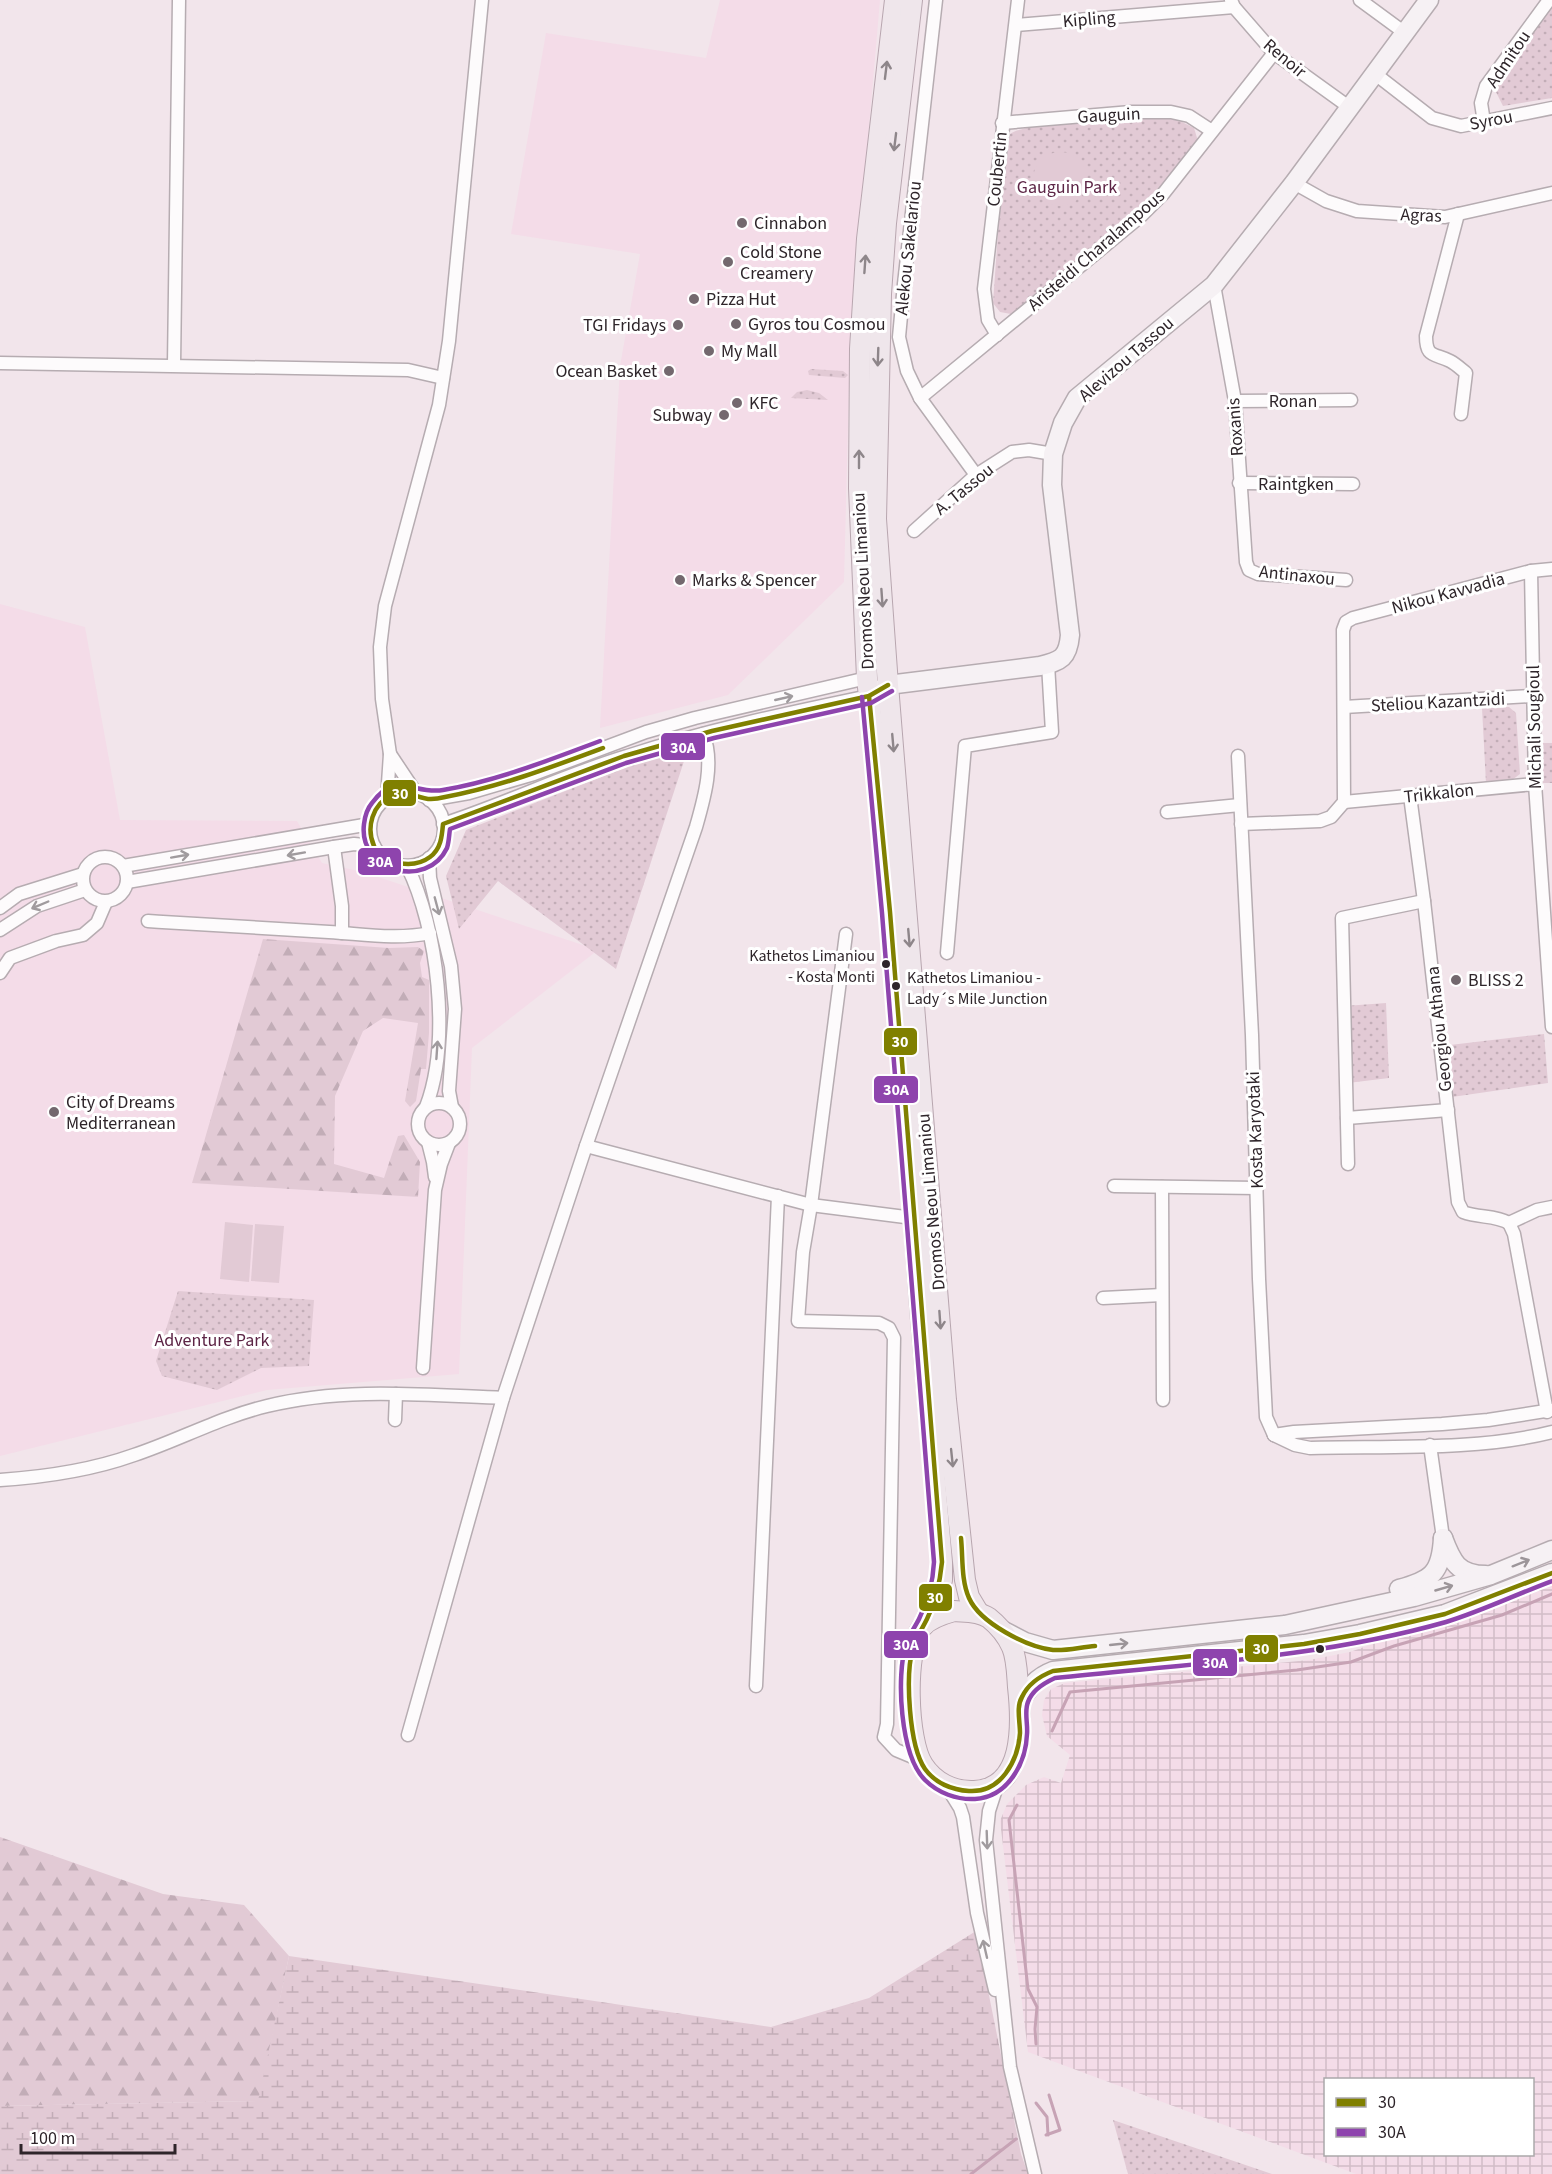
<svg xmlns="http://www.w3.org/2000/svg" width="1552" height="2174" font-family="'Source Sans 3',sans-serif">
	<defs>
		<pattern id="industrial-grid" width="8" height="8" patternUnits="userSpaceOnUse" patternTransform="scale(1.5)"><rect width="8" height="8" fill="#f4dce8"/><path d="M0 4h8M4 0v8" fill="none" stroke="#d2bdc7"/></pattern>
		<pattern id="green-dots" width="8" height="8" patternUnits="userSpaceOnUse" patternTransform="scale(1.5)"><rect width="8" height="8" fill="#e2cad5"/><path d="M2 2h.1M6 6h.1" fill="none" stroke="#c2adb7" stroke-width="1.8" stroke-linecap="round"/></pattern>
		<pattern id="forest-firs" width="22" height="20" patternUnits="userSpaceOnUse" patternTransform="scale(1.5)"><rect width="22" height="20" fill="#e2cad5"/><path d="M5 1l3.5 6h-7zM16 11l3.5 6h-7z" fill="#c2adb7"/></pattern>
		<pattern id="wetland-marsh" width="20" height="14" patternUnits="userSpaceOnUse" patternTransform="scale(1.5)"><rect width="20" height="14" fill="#e2cad5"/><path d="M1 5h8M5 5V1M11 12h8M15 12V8" fill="none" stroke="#c2adb7"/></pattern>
	</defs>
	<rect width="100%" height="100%" fill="#f2e5eb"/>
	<g fill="#f4dce8">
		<polygon points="720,0 880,0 850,346 844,582 728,695 600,728 620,366 640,254 511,234 546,33 706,58"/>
		<polygon points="0,604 85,627 120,820 297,821 322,863 363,872 598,950 472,1048 459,1374 267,1390 0,1456"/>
	</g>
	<path fill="url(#industrial-grid)" fill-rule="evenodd" d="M 1552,1584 L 1552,2174 L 1356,2174 L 1028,2052 L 1000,1821 L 1007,1804 L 1026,1785 L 1044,1777 L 1061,1783 L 1070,1755 L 1047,1736 L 1042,1715 L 1044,1700 L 1051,1689 L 1065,1683 L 1309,1660 L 1350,1652 L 1381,1641 L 1502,1605 ZM 1326,2080 L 1532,2080 L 1532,2154 L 1326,2154 Z"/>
	<g fill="url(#green-dots)">
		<polygon points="1552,3 1552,98 1503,106 1495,90"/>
		<path d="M 1153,117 L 1178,120 L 1194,128 L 1198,141 L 1159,192 L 1140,210 L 1018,311 L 1011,314 L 1000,312 L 993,303 L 999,219 L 1010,134 C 1029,121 1126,117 1153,117 Z"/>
		<polygon points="811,369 843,371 848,375 845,378 809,375 808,371"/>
		<polygon points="807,390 819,393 828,400 791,398 797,392"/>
		<polygon points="1509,707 1516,713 1520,774 1512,780 1486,783 1482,708"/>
		<polygon points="1537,743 1552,743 1552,783 1538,783"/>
		<polygon points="665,752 686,755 616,969 498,881 459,929 446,876 466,830"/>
		<polygon points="1386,1003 1389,1078 1348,1083 1345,1006"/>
		<polygon points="1544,1034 1548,1083 1452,1097 1450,1045"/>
		<polygon points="178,1291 314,1300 309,1366 261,1368 217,1390 162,1376 156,1361"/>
		<polygon points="1113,2120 1272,2174 1128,2174"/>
	</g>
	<g fill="url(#forest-firs)">
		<polygon points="263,939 389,948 418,947 424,951 420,963 422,977 429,980 429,1033 426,1069 421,1069 416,1101 410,1107 405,1101 418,1023 383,1018 363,1031 335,1096 334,1164 384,1178 398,1136 404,1135 420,1162 418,1197 192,1183"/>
		<polygon points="0,1837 163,1894 244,1905 289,1956 259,2101 0,2106"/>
	</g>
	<polygon fill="url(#wetland-marsh)" points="976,1931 1021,2154 1028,2174 0,2174 0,2106 258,2101 289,1956 771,2027 869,1998"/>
	<g fill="#e2cad5">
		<circle cx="1060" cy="179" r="27"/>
		<polygon points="225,1222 253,1225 249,1282 220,1279"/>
		<polygon points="255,1224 284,1226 279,1283 251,1281"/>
	</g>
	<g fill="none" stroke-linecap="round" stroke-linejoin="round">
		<g stroke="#c7a3b5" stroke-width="3">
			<polyline points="1052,1731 1070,1692 1297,1670 1351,1662 1394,1646 1502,1615 1552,1594"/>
			<polyline points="1017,1805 1009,1820 1028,1989 1037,2007 1035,2029 1036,2044"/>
			<polyline points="1036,2103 1047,2117 1048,2135"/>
			<polyline points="1046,2135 1060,2130 1049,2095"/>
			<polyline points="971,2174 1016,2139"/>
		</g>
		<defs>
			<g id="street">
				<polyline points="936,0 904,284 899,337 907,371 920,398 976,475"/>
				<polyline points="1231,0 1234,7 1274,53 1349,107"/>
				<polyline points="1360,0 1405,33"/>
				<polyline points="1016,25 1234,7"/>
				<polyline points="1374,73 1432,118 1461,126 1552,108"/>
				<polyline points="1484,122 1481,103 1486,86 1549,0"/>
				<polyline points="1002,123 1131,112 1171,112 1189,116 1212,131"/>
				<polyline points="1294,183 1326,201 1357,211 1445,217 1552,193"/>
				<path d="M 1458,214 L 1426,336 C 1426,358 1434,353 1450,361 C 1456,364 1461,369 1466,373 L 1461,414"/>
				<polyline points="1214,285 1235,401 1246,562 1249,570 1258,574 1346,580"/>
				<polyline points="997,335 988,320 984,289 1018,0"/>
				<polyline points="0,363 408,370 443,378"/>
				<polyline points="174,365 179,0"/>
				<polyline points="920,398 1141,216 1163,194 1274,53"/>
				<polyline points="1235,401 1351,400"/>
				<polyline points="1239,483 1353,484"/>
				<polyline points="914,531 976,475 1012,452 1029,450 1053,454"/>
				<polyline points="1531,571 1535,784 1552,1027"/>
				<polyline points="1344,707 1532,696"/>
				<polyline points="390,754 416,793"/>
				<polyline points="1238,756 1252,1035 1259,1279 1266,1417 1274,1435"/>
				<circle cx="407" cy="829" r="37"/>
				<path d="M 1410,796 L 1424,901 L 1458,1202 L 1463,1212 C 1479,1218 1495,1215 1509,1223"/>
				<polyline points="387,798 390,754 382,699 380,647 385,606 439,405 449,341 482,0"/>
				<polyline points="429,800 469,793 534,774 646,732 695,718 867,678"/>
				<polyline points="1344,802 1535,784"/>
				<polyline points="1167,812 1240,805"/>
				<path d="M 443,824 C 505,804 564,775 627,756 C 706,730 788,713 869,696"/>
				<polyline points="1241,824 1320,821 1331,817 1344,802 1343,630 1346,622 1353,618 1531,571 1552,569"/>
				<polyline points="334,847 342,906 342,933"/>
				<circle cx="105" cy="879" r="22"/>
				<polyline points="429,858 430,878 451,966 455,1009 449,1091 452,1107"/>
				<polyline points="123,866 370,824"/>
				<path d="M 407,866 C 438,928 451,1041 426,1107"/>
				<polyline points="127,882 334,847 354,844 374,846"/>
				<polyline points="0,908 19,894 83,874"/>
				<path d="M 148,921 C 208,925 268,928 329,932 C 363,934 396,940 430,933"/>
				<polyline points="0,930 37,906 85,890"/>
				<polyline points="846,934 811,1205 803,1252 798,1321 879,1323 889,1328 894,1338 887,1724 884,1737 896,1750 920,1760"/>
				<polyline points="947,953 965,746 1052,732 1048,664"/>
				<polyline points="0,973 10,958 56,941 83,935 97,923 106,902"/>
				<circle cx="439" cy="1124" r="21"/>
				<polyline points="1347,1118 1448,1110"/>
				<polyline points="428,1142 433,1162 435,1177"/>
				<polyline points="586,1146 811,1205 913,1218"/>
				<polyline points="1348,1164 1342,918 1424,901"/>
				<polyline points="1114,1186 1257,1188"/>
				<polyline points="1162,1187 1163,1400"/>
				<polyline points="1509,1223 1514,1234 1547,1412"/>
				<polyline points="1509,1223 1537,1210 1552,1207"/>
				<polyline points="1103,1298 1162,1295"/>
				<polyline points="423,1368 435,1190 441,1164 449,1143"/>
				<polyline points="395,1420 396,1394"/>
				<path d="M 1274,1435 L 1295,1445 L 1310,1448 C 1388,1446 1477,1451 1552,1432"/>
				<polyline points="1274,1435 1294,1432 1442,1424 1488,1420 1552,1410"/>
				<polyline points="1430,1445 1443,1538"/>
				<path d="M 0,1480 C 45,1477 92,1470 134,1455 C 179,1440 221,1417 267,1406 C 344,1387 424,1395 503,1398"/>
				<polyline points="756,1686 778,1196"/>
				<path d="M 408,1735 L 503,1398 L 586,1146 L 696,827 C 704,799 715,762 703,734"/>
				<polyline points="998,1783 989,1811 986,1840 1010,2067 1035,2174"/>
				<polyline points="947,1787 960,1808 963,1817 977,1913 995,1990"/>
			</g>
			<g id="secondary">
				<path d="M 876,692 L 888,685 L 1040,666 C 1061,661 1068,658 1070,635 L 1052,485 L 1053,454 L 1063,423 L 1077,398 L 1214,285 L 1294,183 L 1429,0"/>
				<path d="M 1443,1538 C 1452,1562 1458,1575 1486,1575"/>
				<path d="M 1399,1589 C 1432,1580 1441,1573 1443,1538"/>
				<polyline points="1002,1630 1025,1642 1053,1650 1285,1625 1414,1597 1491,1575 1552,1550"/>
				<path d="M 1020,1702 C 1028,1688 1037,1677 1053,1671 L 1304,1644 L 1360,1634 L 1445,1614 L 1552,1573"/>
			</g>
			<g id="primary">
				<polyline points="895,0 867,239 860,349 859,488 867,678 887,862 921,1320 942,1562 942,1580 924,1625"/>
				<polyline points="912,0 886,223 881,294 876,519 888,685 946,1400 965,1580 969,1597 978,1612"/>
				<path d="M 954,1611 C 966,1612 979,1611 989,1618 C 999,1626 1007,1636 1012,1647 C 1017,1659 1017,1674 1018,1687 C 1022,1723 1025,1789 974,1791 C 953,1792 934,1782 923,1765 C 907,1741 904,1651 922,1627 C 930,1618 943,1614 954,1611 Z"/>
			</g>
		</defs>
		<use href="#street" stroke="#b6acb1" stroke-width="15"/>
		<use href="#secondary" stroke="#b6acb1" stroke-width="21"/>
		<use href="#primary" stroke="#b8a6af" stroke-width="22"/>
		<use href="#street" stroke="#fdfbfc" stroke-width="12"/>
		<use href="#secondary" stroke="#f6f1f4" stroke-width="18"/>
		<use href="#primary" stroke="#efe6eb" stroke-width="20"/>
		<defs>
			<g id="bus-1">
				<path d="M 869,696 L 890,912 L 942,1562 C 940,1582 936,1601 927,1619 C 922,1629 916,1638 913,1648 C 905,1675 909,1746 925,1769 C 935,1783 952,1790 969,1791 C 1001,1793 1018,1761 1020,1733 C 1020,1721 1016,1707 1022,1697 C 1028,1684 1040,1676 1053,1671 L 1304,1644 L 1360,1634 L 1445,1614 L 1552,1573"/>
				<path d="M 603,748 C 552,767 499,787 445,797 C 441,798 436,799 431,799 C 417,799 407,788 392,795 C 372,804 366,828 374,846 C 383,865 414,869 430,857 C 441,849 442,836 443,824 L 624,756 L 712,731 L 869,696 L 888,685"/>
				<path d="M 961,1538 C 963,1557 961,1580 969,1598 C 980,1623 1027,1647 1053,1650 C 1067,1651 1081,1647 1095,1646"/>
			</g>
			<g id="bus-2">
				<path d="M 862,697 L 882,913 L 934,1562 C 933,1582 928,1601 919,1619 C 915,1627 909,1635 906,1644 C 896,1676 900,1755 925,1780 C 938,1793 957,1800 975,1799 C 1008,1797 1026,1763 1027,1734 C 1028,1724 1024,1711 1028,1702 C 1032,1690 1044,1683 1055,1678 C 1185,1664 1319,1658 1446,1622 C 1482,1611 1517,1594 1552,1581"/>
				<path d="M 600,741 C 549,760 497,781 443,790 C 414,795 396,770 372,803 C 367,809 365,815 364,824 C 358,872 427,890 447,848 C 449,842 449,835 450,829 L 626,763 L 714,738 L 871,703 L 892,691"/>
			</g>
		</defs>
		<use href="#bus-1" stroke="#fff" stroke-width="9"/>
		<use href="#bus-2" stroke="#fff" stroke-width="9"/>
		<use href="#bus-1" stroke="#808000" stroke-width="4.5"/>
		<use href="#bus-2" stroke="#8e44ad" stroke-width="4.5"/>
	</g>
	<defs><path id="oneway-shaft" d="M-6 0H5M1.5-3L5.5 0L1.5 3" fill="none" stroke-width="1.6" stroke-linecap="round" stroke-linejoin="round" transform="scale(1.5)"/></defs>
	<g stroke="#8e868a">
		<use href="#oneway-shaft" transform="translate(886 70) rotate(-83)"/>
		<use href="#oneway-shaft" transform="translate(895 142) rotate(97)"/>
		<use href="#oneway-shaft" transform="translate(865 264) rotate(-86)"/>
		<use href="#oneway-shaft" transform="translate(878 357) rotate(92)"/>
		<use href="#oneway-shaft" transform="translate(859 459) rotate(-90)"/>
		<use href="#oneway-shaft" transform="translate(882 598) rotate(86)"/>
		<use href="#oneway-shaft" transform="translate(893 743) rotate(85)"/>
		<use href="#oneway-shaft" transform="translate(909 938) rotate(85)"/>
		<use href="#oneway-shaft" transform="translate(940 1320) rotate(86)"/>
		<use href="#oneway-shaft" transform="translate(952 1458) rotate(84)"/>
	</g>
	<g stroke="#a09b9e">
		<use href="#oneway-shaft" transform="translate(784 698) rotate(-13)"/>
		<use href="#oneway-shaft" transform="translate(296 854) rotate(170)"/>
		<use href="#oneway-shaft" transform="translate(180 856) rotate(-10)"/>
		<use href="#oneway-shaft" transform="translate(40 905) rotate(157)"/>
		<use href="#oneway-shaft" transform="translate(437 906) rotate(75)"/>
		<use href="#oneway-shaft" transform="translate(437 1050) rotate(-86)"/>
		<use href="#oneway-shaft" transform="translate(987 1840) rotate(88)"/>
		<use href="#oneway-shaft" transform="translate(985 1949) rotate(-103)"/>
	</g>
	<g stroke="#9c9599">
		<use href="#oneway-shaft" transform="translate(1521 1563) rotate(-22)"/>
		<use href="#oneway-shaft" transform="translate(1444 1588) rotate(-16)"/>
		<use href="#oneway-shaft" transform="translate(1119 1644) rotate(-6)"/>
	</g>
	<g fill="#73686e" stroke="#fff" stroke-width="2">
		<circle cx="742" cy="223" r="6"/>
		<circle cx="728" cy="262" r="6"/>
		<circle cx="694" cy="299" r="6"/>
		<circle cx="736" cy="324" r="6"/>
		<circle cx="678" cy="325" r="6"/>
		<circle cx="709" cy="351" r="6"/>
		<circle cx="669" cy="371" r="6"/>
		<circle cx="737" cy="403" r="6"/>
		<circle cx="724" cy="415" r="6"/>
		<circle cx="680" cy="580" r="6"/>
		<circle cx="1456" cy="980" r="6"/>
		<circle cx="54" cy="1112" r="6"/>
	</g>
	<g fill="#2e252a" stroke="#fff" stroke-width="2">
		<circle cx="886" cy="964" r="5"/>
		<circle cx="896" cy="986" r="5"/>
		<circle cx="1320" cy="1649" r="5"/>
	</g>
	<g text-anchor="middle" stroke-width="6" stroke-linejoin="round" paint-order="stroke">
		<g font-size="16" fill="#2e252a" stroke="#fff" text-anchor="end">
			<text x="875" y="961">Kathetos Limaniou<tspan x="875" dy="21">- Kosta Monti</tspan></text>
			<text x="907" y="983" text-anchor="start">Kathetos Limaniou -<tspan x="907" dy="21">Lady´s Mile Junction</tspan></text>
		</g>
		<g font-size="18" fill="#2e252a" stroke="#fff">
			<text transform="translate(1089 19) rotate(-5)" y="6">Kipling</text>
			<text transform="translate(1285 58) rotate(40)" y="6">Renoir</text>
			<text transform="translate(1508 59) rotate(-56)" y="6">Admitou</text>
			<text transform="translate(1109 115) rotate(-3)" y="6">Gauguin</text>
			<text transform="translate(1491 120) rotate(-11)" y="6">Syrou</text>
			<text transform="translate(997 169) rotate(-84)" y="6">Coubertin</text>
			<text transform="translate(1421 215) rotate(2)" y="6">Agras</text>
			<text transform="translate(908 248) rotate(-84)" y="6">Alekou Sakelariou</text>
			<text transform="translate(1096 250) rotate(-41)" y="6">Aristeidi Charalampous</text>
			<text transform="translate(1126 359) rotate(-41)" y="6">Alevizou Tassou</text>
			<text x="1293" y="407">Ronan</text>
			<text transform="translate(1235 427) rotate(-94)" y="6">Roxanis</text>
			<text x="1296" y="490">Raintgken</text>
			<text transform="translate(964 489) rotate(-39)" y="6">A. Tassou</text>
			<text transform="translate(1297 575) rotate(6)" y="6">Antinaxou</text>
			<text transform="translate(863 581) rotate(-93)" y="6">Dromos Neou Limaniou</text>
			<text transform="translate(1448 593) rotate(-15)" y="6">Nikou Kavvadia</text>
			<text transform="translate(1438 702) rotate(-3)" y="6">Steliou Kazantzidi</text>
			<text transform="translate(1534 727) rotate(-91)" y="6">Michali Sougioul</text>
			<text transform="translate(1439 793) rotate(-6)" y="6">Trikkalon</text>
			<text transform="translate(1439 1029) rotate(-96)" y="6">Georgiou Athana</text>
			<text transform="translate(1255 1130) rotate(-92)" y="6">Kosta Karyotaki</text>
			<text transform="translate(931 1202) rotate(-95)" y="6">Dromos Neou Limaniou</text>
		</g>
		<g font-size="18" fill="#5c2445" stroke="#fff">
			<text x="1067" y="193">Gauguin Park</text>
			<text x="212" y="1346">Adventure Park</text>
		</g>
		<g font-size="18" fill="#2e252a" stroke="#fff" text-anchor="start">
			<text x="754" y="229">Cinnabon</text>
			<text x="740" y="258">Cold Stone<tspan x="740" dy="21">Creamery</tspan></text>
			<text x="706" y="305">Pizza Hut</text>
			<text x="748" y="330">Gyros tou Cosmou</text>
			<text x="666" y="331" text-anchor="end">TGI Fridays</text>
			<text x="721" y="357">My Mall</text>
			<text x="657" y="377" text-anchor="end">Ocean Basket</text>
			<text x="749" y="409">KFC</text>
			<text x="712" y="421" text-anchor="end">Subway</text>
			<text x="692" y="586">Marks &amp; Spencer</text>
			<text x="1468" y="986">BLISS 2</text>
			<text x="66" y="1108">City of Dreams<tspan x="66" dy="21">Mediterranean</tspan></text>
		</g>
	</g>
	<g stroke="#fff" stroke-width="2">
		<rect x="660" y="732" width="46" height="29" rx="6" fill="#8e44ad"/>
		<rect x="382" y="779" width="35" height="28" rx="6" fill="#808000"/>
		<rect x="357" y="847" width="45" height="29" rx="6" fill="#8e44ad"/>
		<rect x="883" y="1027" width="35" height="29" rx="6" fill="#808000"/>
		<rect x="873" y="1075" width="46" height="29" rx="6" fill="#8e44ad"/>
		<rect x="918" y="1583" width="35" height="29" rx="6" fill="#808000"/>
		<rect x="883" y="1630" width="46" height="29" rx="6" fill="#8e44ad"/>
		<rect x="1244" y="1634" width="35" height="29" rx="6" fill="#808000"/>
		<rect x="1192" y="1648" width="46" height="29" rx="6" fill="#8e44ad"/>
	</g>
	<g font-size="16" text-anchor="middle" font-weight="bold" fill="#fff">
		<text x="683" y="753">30A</text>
		<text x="400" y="799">30</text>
		<text x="380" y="867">30A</text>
		<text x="900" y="1047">30</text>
		<text x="896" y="1095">30A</text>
		<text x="935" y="1603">30</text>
		<text x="906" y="1650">30A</text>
		<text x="1261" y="1654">30</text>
		<text x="1215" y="1668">30A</text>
	</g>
	<rect x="1324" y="2078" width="210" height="78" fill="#ffffff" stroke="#aba8aa" stroke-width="1.5"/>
	<rect x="1336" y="2098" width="30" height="9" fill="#808000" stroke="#aba8aa" stroke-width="1.5"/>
	<text x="1378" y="2108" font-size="18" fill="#2e252a">30</text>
	<rect x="1336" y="2128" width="30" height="9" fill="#8e44ad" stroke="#aba8aa" stroke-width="1.5"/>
	<text x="1378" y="2138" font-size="18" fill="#2e252a">30A</text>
	<path d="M21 2144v9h154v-9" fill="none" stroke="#2e252a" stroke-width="3"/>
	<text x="30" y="2144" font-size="18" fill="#2e252a" stroke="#ffffff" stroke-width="4.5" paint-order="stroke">100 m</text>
</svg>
